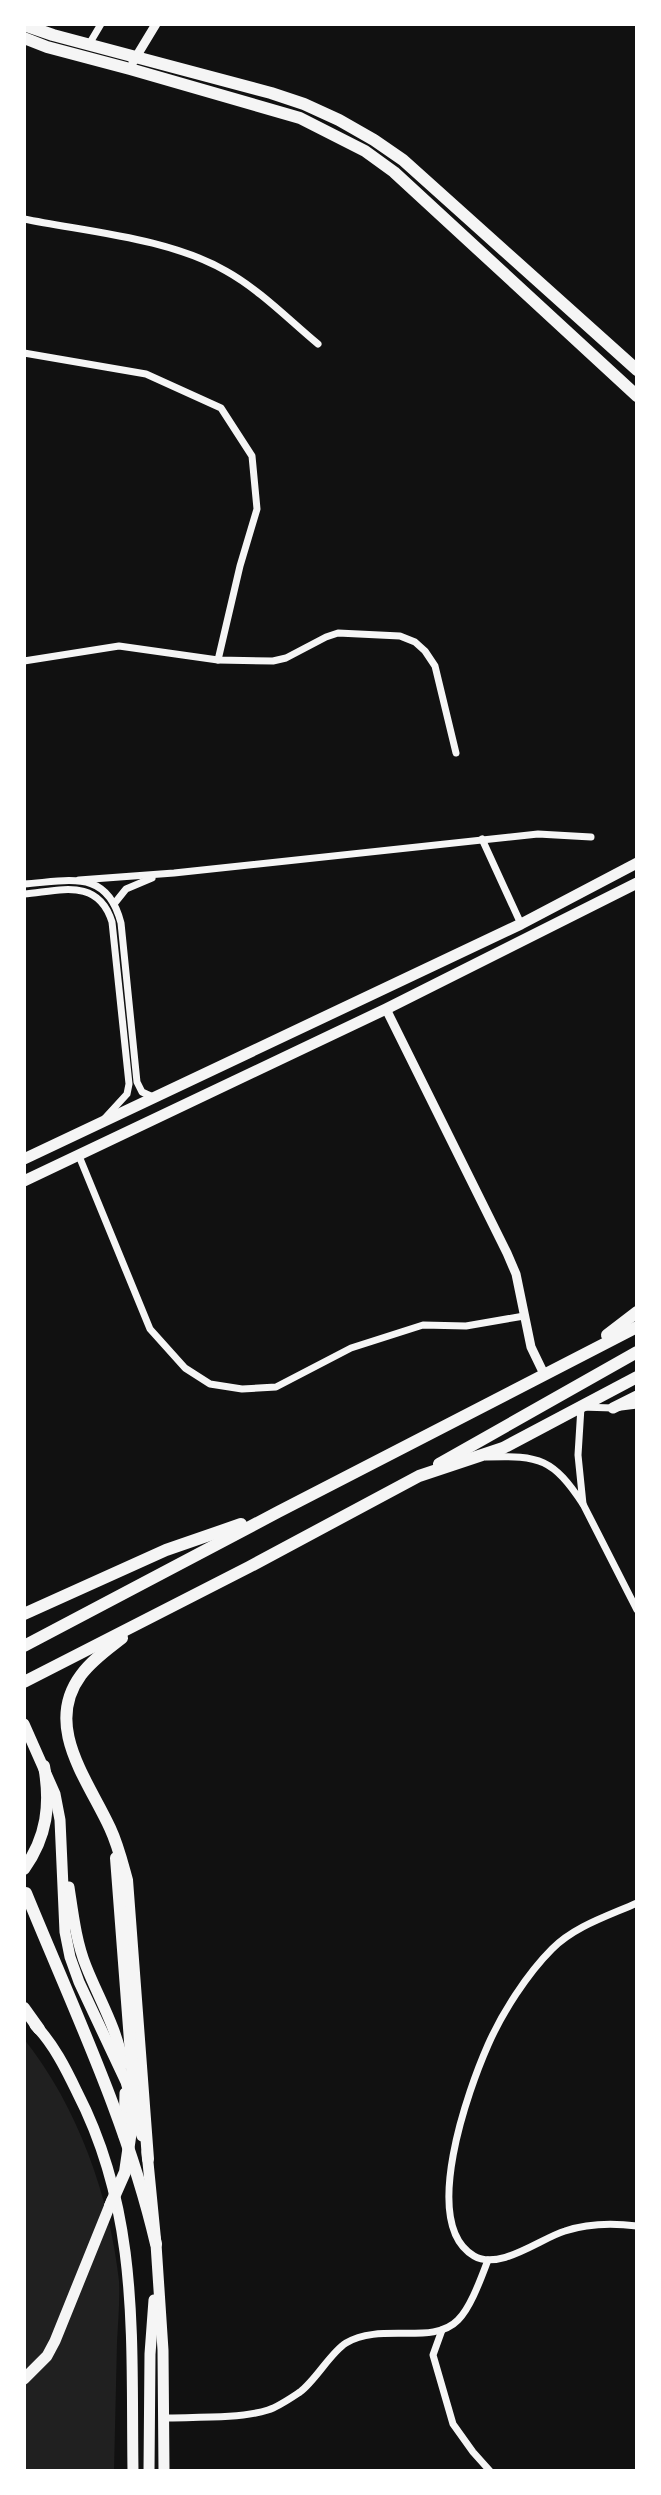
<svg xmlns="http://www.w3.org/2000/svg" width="661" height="2495" font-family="'IBM Plex Serif',serif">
	<rect width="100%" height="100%" fill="#111"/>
	<path fill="#202020" d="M 24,2039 C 77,2105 110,2197 119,2281 C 120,2301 118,2322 117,2342 C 116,2385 115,2428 114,2471 L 24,2471 Z"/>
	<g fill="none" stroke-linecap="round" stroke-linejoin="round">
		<g stroke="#f5f5f5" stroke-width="7">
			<polyline points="88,46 101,24"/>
			<path d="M 24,219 C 89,232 169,238 226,271 C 260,290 288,319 318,344"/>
			<polyline points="24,353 146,374 221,408 252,456 257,509 240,566 218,660"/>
			<polyline points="24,661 119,646 218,660 273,661 286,658 326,637 338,633 400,636 415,642 425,651 435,666 456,753"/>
			<polyline points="482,839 521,924"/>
			<polyline points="79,880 174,873 538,834 591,837"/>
			<path d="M 24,884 C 69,881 107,868 121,923 L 137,1082 L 142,1092 L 153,1097"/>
			<path d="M 24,894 C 60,891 98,877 112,922 L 129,1084 L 127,1094 L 105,1118"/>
			<polyline points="114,904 126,889 152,878"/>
			<polyline points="79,1156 150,1329 185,1368 210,1384 242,1389 276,1387 351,1348 423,1325 466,1326 524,1316"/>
			<path d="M 487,1457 C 540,1455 553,1459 583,1504 L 578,1455 L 581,1407 L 613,1408 L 637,1405"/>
			<polyline points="583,1504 637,1610"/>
			<path d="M 637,1903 C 608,1916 575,1926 552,1949 C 527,1974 502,2013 488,2045 C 469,2088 419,2224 474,2256 C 500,2271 541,2238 565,2231 C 589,2223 613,2223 637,2226"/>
			<polyline points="442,2330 433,2355 453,2424 473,2452 490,2471"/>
			<path d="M 164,2418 C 194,2417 240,2419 268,2410 C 278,2407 291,2398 300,2392 C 316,2380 331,2352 346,2343 C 381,2322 433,2346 458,2320 C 471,2307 481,2278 488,2260"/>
		</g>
		<g stroke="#f5f5f5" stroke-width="9">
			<polyline points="133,62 156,24"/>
			<polyline points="386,1009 507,1253 516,1274 531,1347 544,1374"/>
		</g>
		<g stroke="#f5f5f5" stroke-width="11">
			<polyline points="24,1159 521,924 637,863"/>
			<polyline points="24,1181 386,1009 637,883"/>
			<polyline points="613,1408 637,1396"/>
			<polyline points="24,1724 55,1794 60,1820 65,1932 70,1957 79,1982 126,2082 142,2136"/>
			<path d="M 69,1887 C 73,1913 76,1941 86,1966 C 99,1999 117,2028 123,2064"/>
			<path d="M 35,2025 C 53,2043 66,2069 77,2092 C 140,2214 131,2338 133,2471"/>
			<polyline points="124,2136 125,2093"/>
			<polyline points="147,2152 156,2244 163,2350 164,2471"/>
			<polyline points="24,2379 47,2356 55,2341 112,2200"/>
			<polyline points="149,2471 150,2354 154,2300"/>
		</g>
		<g stroke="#f5f5f5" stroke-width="12">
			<polyline points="24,25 53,35 271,93 304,104 339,120 374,140 403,160 637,370"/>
			<polyline points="24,38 47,47 130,69 300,118 365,151 394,172 637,396"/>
		</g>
		<g stroke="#f5f5f5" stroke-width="12">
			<polyline points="607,1335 637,1312"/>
			<polyline points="439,1464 637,1352"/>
			<polyline points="24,1614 166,1550 241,1524"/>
			<path d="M 122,1638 C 108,1649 92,1660 81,1675 C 43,1726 88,1780 110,1828 C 118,1845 122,1862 127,1880 L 148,2159"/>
			<polyline points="24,1646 278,1512 637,1327"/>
			<polyline points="24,1682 249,1567 419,1476 503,1448 637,1377"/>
			<path d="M 24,1869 C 47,1837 51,1804 44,1766"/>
			<path d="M 26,1893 C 73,2008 128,2123 156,2244"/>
			<polyline points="24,2008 39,2029"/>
			<polyline points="110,2206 125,2172 133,2117 132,2067 116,1858"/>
		</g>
	</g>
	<rect width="661" height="2495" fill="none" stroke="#ffffff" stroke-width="52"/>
</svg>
